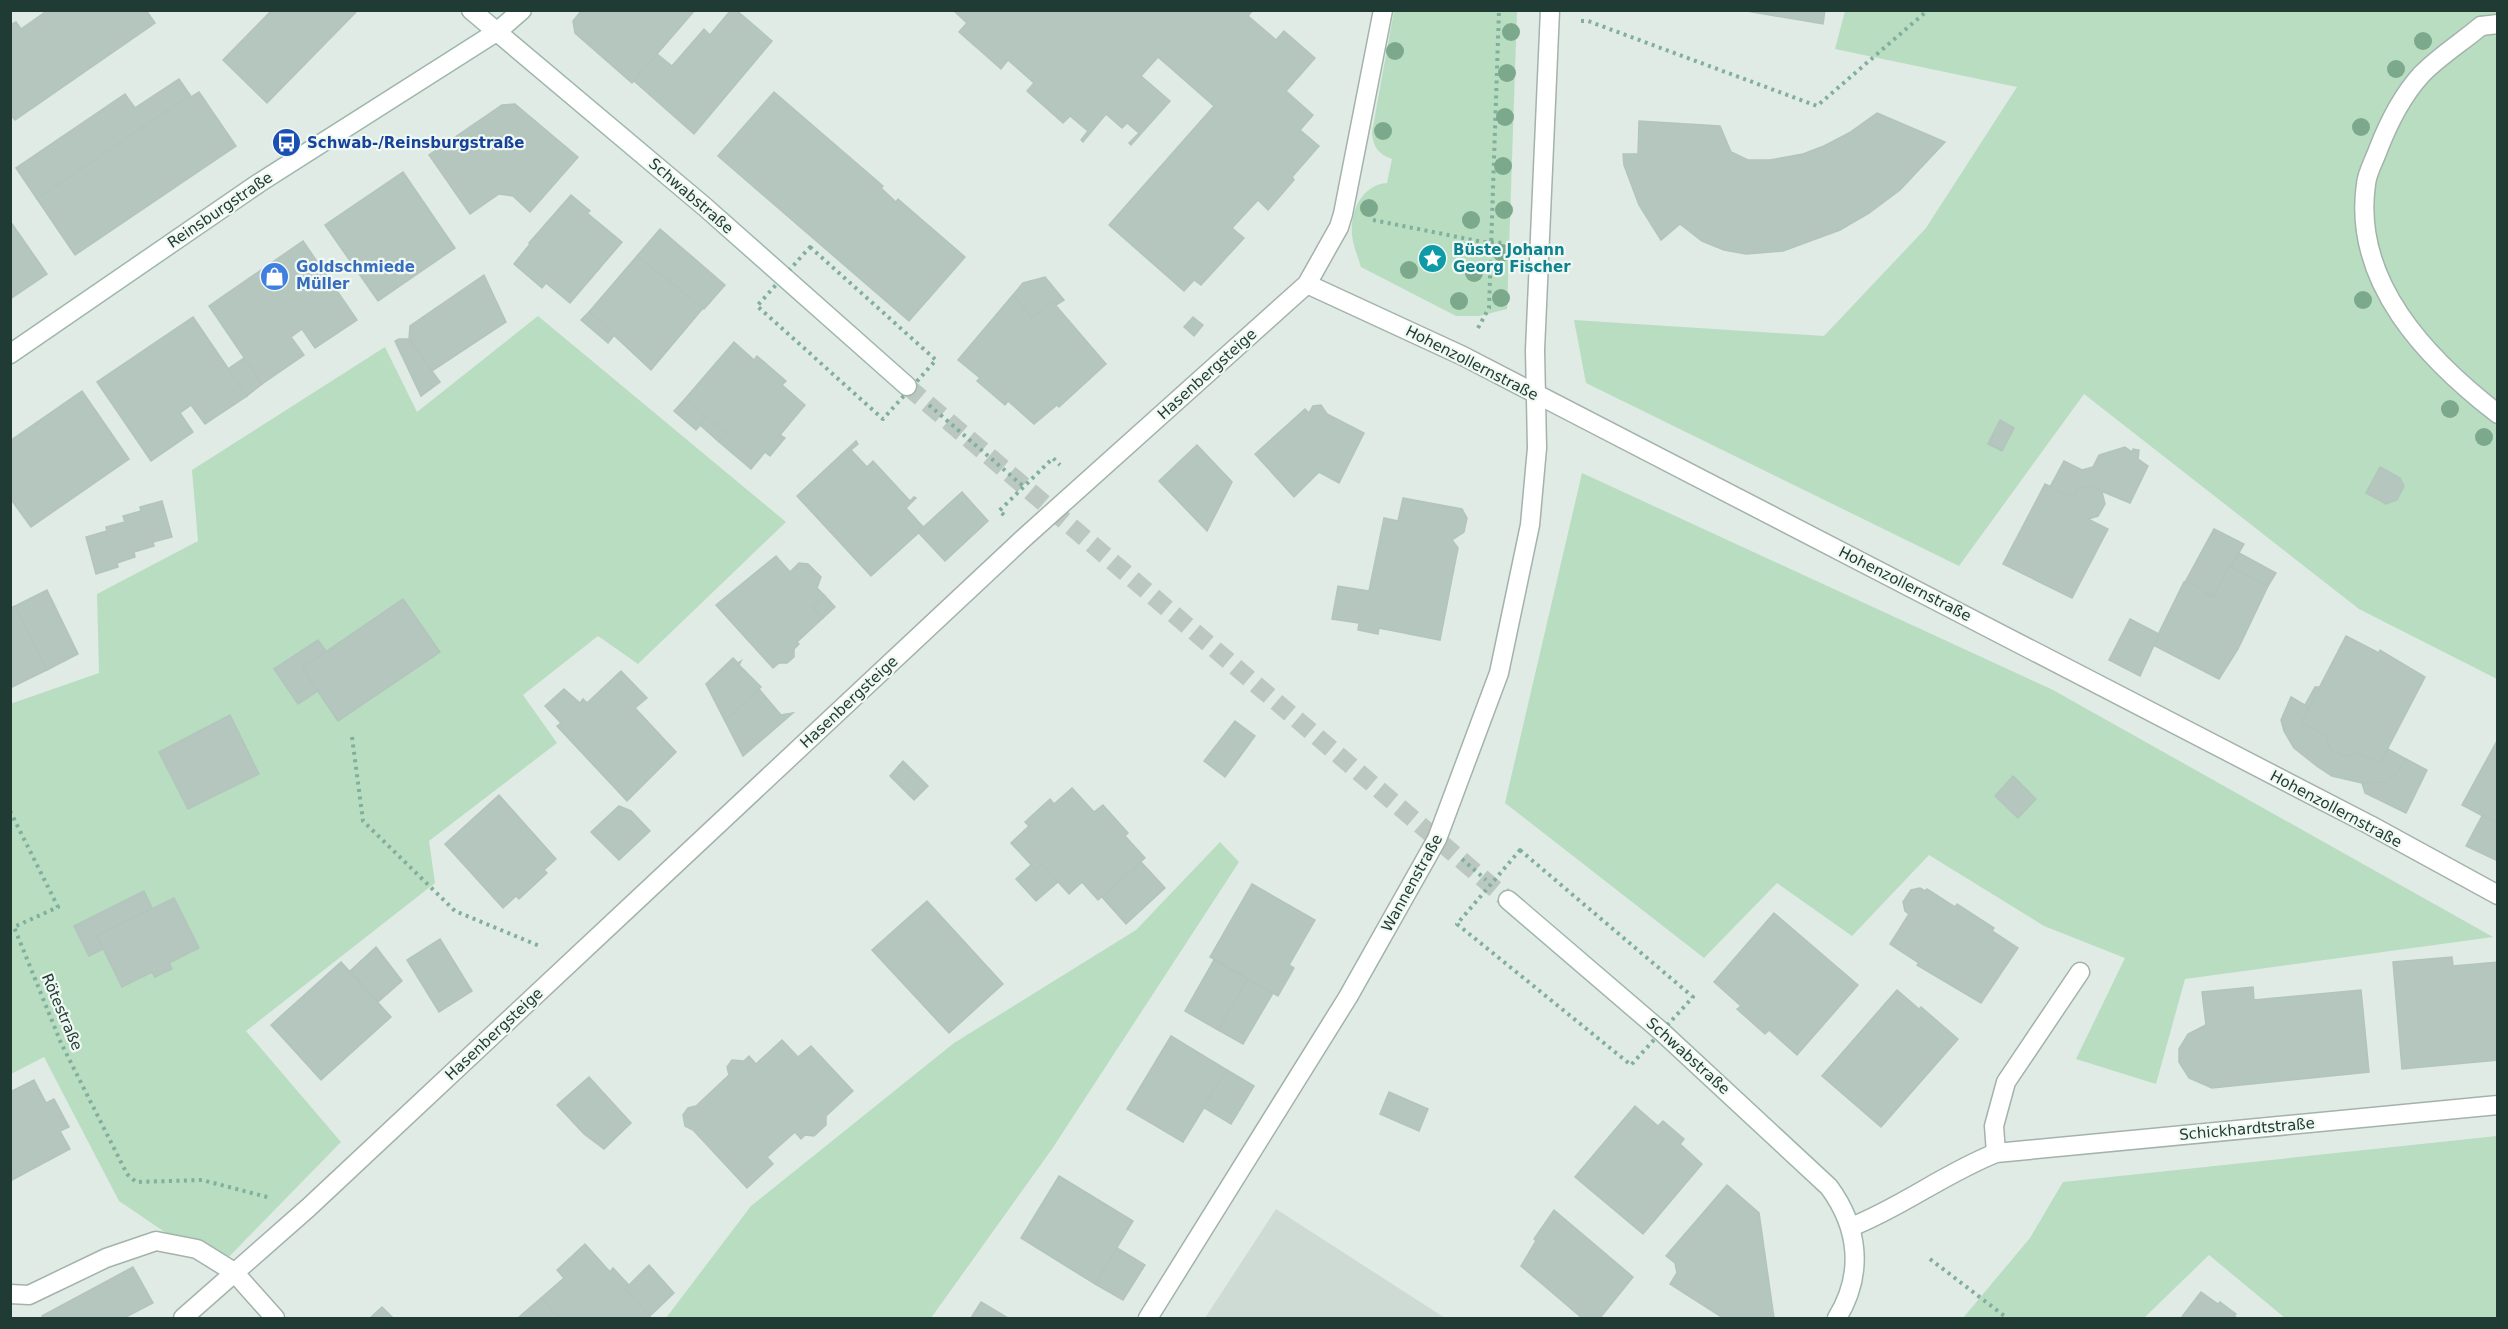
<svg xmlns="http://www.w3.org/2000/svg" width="2508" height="1329" font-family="'DejaVu Sans',sans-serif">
	<rect width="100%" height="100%" fill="#e0ebe5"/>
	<polygon fill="#cedbd4" points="1276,1209 1445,1318 1205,1318"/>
	<g fill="#b8ddc0">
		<path d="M 1394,11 L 1517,11 L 1507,309 L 1479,316 L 1456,316 L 1361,267 C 1358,257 1353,245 1352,235 C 1350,211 1362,185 1387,183 L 1392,159 C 1379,154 1373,148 1372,132 Z"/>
		<polygon points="1845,11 2497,11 2497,679 2359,609 2084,394 1959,566 1586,383 1574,320 1824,336 1926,228 2017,87 1835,49"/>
		<polygon points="538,316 786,522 638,664 598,636 523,695 557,743 429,841 435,883 246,1031 341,1142 218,1268 119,1201 44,1057 11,1074 10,704 99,673 97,594 198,541 192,470 385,347 417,412"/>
		<polygon points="1582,473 2053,690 2493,937 2185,979 2156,1084 2076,1059 2125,958 2044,926 1929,855 1852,936 1777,883 1704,958 1505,803"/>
		<polygon points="1220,842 1239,862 1052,1149 931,1318 666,1318 751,1206 954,1043 1136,930"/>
		<polygon points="2497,1136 2497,1318 2285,1318 2209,1255 2144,1318 1963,1318 2030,1238 2063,1182"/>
	</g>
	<g fill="#b5c6be" stroke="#b2c5bc" stroke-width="1.5">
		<polygon points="48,10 146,10 155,23 15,120 10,114 10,25 16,22 21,29"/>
		<polygon points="272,10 358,10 267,103 223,60"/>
		<polygon points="582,10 695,10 632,83 575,33 573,21"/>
		<polygon points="731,10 736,10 772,41 694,134 634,81 657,54 672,66 704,29 710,35"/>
		<polygon points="953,10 1253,10 1248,16 1276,40 1284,31 1315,58 1286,91 1313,115 1300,130 1319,146 1292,177 1294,180 1268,210 1258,200 1232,228 1244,238 1201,285 1194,280 1184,291 1109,225 1214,106 1158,57 1141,76 1170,101 1131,145 1129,143 1139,133 1127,123 1122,128 1106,114 1083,142 1081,140 1088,131 1070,116 1063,123 1027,91 1034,83 1008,60 1001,69 959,32 967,23"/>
		<polygon points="1741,10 1825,10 1823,24"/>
		<polygon points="179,79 190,95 37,199 16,168 125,94 135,108"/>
		<polygon points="199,92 236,146 75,255 37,199 190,95 191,97"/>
		<polygon points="774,92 883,186 881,188 896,202 898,199 965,257 909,321 718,156"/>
		<polygon points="515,104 578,157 530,212 513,196 499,194 470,214 429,155 502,105"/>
		<polygon points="1877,113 1945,142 1900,190 1869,213 1840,230 1783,251 1746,254 1724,250 1702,241 1680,224 1661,240 1639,205 1624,165 1623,154 1638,154 1639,121 1720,126 1731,152 1748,160 1770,160 1803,154 1824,146 1849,133"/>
		<polygon points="403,172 455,248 378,301 325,225"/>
		<polygon points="571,195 590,211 587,213 622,242 570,303 546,283 542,288 514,264 530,244 529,243"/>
		<polygon points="10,221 47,274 10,299"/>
		<polygon points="660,229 725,285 704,309 637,256"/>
		<polygon points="303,241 357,320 315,348 302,329 291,337 304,355 262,384 209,306"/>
		<polygon points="637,256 703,308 651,370 589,312"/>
		<polygon points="484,275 506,322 432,371 409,339 410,326"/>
		<polygon points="1045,277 1064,300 1056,305 1052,301 1032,318 1013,295 1023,283"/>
		<polygon points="1013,295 1032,318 1052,301 1106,364 1059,407 1057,405 1034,424 1008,401 1005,405 977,381 980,378 958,360"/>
		<polygon points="589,312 615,334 608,343 581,320"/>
		<polygon points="193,317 247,396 205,424 191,405 180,413 193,432 151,461 97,382"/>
		<polygon points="1193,317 1203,325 1194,336 1184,327"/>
		<polygon points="399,339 409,339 440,382 421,396 395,341"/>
		<polygon points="734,342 754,360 757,356 786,381 782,385 805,405 780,435 785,438 770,456 765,452 751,469 719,442 726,433 685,399"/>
		<polygon points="244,358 262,384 247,396 228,369"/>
		<polygon points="82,391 129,459 31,527 10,498 10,441"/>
		<polygon points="685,399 707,417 696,430 674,411"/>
		<polygon points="1321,405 1327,414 1364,433 1339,483 1319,472 1294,497 1255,454 1305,409 1309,413 1313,406"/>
		<polygon points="707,417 726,433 719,442 700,425"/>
		<polygon points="2000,420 2014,428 2002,451 1988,444"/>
		<polygon points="856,441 858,444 851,450 867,467 873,461 910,501 914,497 916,498 906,508 924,528 871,576 797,496"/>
		<polygon points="1197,445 1232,482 1207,531 1159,481"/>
		<polygon points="2125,447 2132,452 2133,449 2139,450 2138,459 2148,466 2130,503 2089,486 2078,489 2073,498 2050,487 2064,461 2082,470 2093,467 2099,455"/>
		<polygon points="2380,467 2400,478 2404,486 2397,500 2386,504 2366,493"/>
		<polygon points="2045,484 2073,498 2078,489 2089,486 2102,492 2105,504 2098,516 2088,519 2108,529 2072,598 2003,564"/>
		<polygon points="962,492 988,521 945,561 918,532"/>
		<polygon points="1403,498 1462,509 1467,518 1464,532 1452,540 1458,548 1440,640 1379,628 1378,634 1358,630 1359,623 1332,619 1338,586 1369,591 1384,518 1398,521"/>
		<polygon points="162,501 172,537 153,542 154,546 134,552 135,557 117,563 118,567 96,574 86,537 107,531 106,527 125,522 123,516 141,511 140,507"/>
		<polygon points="2214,529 2244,544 2213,597 2203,592 2204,589 2185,582"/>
		<polygon points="2239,553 2276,573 2268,586 2231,567"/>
		<polygon points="776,556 790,572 799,563 808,564 821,577 817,588 825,596 813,607 823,618 797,642 799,644 794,649 794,657 787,663 779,663 773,668 716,605"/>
		<polygon points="2229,566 2268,586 2238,649 2219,679 2153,645 2184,582 2204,589 2203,592 2213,597"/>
		<polygon points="47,590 78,654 47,670 15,606"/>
		<polygon points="825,596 835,607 823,618 813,607"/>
		<polygon points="403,599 440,652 338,721 302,668"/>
		<polygon points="15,606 47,670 10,688 10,608"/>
		<polygon points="2130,619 2159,634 2140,676 2109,660"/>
		<polygon points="2346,636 2379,653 2380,650 2425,677 2380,763 2359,753 2346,756 2334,752 2329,747 2325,735 2301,723"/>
		<polygon points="318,640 326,651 302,668 318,691 298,704 274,669"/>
		<polygon points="733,658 738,663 741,661 739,665 761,687 725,721 706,684"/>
		<polygon points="621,671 647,698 635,708 676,752 627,801 557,726 561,723 545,706 564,689 580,703 583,699 587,703"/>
		<polygon points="2315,687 2320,687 2308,710 2305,705"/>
		<polygon points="759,689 781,715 793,713 743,756 725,721"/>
		<polygon points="2291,697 2305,705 2308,710 2301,723 2325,735 2329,747 2334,752 2346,756 2359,753 2380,763 2388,749 2406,759 2397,773 2387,782 2362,783 2332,776 2318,767 2294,748 2284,731 2281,720"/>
		<polygon points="230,715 259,774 188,809 159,752"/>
		<polygon points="1235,721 1255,736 1225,777 1204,761"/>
		<polygon points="2498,739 2498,824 2462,805"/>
		<polygon points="2406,759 2427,770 2406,813 2365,793 2362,783 2387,782 2397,773"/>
		<polygon points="903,761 928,786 914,800 890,776"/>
		<polygon points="2013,776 2036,799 2018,818 1995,796"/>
		<polygon points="1072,788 1094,812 1103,805 1128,833 1125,836 1145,858 1098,900 1082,882 1069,894 1042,864 1036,870 1011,843 1029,826 1025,822 1050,799 1054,804"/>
		<polygon points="499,795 556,859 544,870 547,873 519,899 516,896 503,908 445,844"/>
		<polygon points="619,806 631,811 650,831 619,860 591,832"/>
		<polygon points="2482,816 2498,824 2498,861 2466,846"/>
		<polygon points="1141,862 1165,888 1126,924 1102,897"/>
		<polygon points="1042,864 1058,882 1036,901 1016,879 1031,865 1036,870"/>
		<polygon points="1252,884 1315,920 1289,965 1294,968 1278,996 1210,957"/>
		<polygon points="1920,888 1925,891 1927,889 1955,907 1957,904 1994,928 1992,931 2018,948 1981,1003 1917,965 1919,963 1890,944 1909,914 1905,911 1903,902 1911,890"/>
		<polygon points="144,891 152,908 97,936 103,949 89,956 74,926"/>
		<polygon points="174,898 199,948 169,963 172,969 155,977 152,972 122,987 97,936"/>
		<polygon points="927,901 1003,984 949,1033 872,950"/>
		<polygon points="1774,913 1858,985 1797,1055 1769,1030 1765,1034 1737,1009 1741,1006 1714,982"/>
		<polygon points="440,939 472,991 439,1012 407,960"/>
		<polygon points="376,947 402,981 378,1002 350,971"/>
		<polygon points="2452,957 2453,966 2498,962 2498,1060 2402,1069 2393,962"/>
		<polygon points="1214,960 1248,979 1218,1030 1185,1011"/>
		<polygon points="341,962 391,1017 321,1080 271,1025"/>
		<polygon points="1248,979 1273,993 1243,1044 1218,1030"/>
		<polygon points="2253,987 2254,1000 2361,990 2369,1072 2212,1088 2189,1078 2179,1062 2179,1049 2188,1034 2206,1025 2202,992"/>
		<polygon points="1897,990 1919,1009 1921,1007 1958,1039 1881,1127 1822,1076"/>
		<polygon points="1171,1036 1227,1070 1183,1142 1127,1109"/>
		<polygon points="782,1040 798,1057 811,1046 853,1091 826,1116 826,1125 814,1136 805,1135 801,1139 795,1132 767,1157 773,1164 747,1188 693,1130 685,1126 683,1115 688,1108 696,1106 729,1075 727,1067 732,1060 744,1061 749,1056 756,1064"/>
		<polygon points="1227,1070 1254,1086 1231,1124 1203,1107"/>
		<polygon points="589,1077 631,1123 604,1149 584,1134 557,1105"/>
		<polygon points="34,1080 46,1103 54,1099 69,1127 60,1131 70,1149 12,1180 10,1092"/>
		<polygon points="1389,1092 1428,1109 1419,1131 1380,1114"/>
		<polygon points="1635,1106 1658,1126 1663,1121 1684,1139 1680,1144 1702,1164 1643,1234 1575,1177"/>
		<polygon points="1059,1176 1133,1221 1095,1284 1021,1238"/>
		<polygon points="1727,1185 1759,1213 1774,1318 1723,1318 1670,1284 1677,1273 1675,1263 1666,1256"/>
		<polygon points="1554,1210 1633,1277 1600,1318 1582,1318 1521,1266 1536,1241 1534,1239"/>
		<polygon points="585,1244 610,1272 613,1268 628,1284 625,1289 650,1316 647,1318 559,1318 541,1298 564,1278 557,1270"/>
		<polygon points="1117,1248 1145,1265 1123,1300 1095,1284"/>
		<polygon points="649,1265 674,1293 650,1316 625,1289"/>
		<polygon points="133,1267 153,1303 124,1318 44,1318 42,1316"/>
		<polygon points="2201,1292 2218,1304 2220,1302 2236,1314 2234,1316 2237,1318 2181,1318"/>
		<polygon points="541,1298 559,1318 518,1318"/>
		<polygon points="981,1302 1008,1318 971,1318"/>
		<polygon points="382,1307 393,1318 370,1318"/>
	</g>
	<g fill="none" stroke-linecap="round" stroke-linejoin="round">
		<polyline stroke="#bac8c1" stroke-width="18" stroke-dasharray="18 9" stroke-linecap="butt" points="907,386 1508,900"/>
		<defs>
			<g id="lane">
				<polyline points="2481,26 2498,24"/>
				<polyline points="10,1294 29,1295 106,1258 156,1241 197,1249 234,1272"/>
			</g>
			<g id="street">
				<path d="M 2481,26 C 2462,42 2438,57 2421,75 C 2402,96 2388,124 2378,150 C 2374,161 2367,173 2366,184 C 2352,282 2427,359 2498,414"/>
				<polyline points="1307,284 1463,356 2370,825 2498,895"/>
				<polyline points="1996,1153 1994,1126 2006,1082 2080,972"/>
				<path d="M 1851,1227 C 1902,1207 1945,1173 1996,1153 L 2498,1105"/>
				<polyline points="234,1272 275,1318"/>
				<polyline points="183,1318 308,1208 1025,537 1307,284 1339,227 1343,214 1383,10"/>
				<polyline points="1148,1318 1348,997 1437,839 1499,673 1530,525 1537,448 1535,350 1550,10"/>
			</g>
			<g id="secondary">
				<polyline points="471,10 705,207 907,386"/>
				<polyline points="10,354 259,183 498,31 522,10"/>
				<path d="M 1508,900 L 1662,1032 L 1829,1187 C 1859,1228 1864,1274 1837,1318"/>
			</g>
		</defs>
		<use href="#lane" stroke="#a3b3ac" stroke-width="21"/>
		<use href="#street" stroke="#a3b3ac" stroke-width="21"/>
		<use href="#secondary" stroke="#9eb7ad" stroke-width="21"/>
		<g stroke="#80af9e" stroke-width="4" stroke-dasharray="3 4.5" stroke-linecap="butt">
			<polyline points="1581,21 1588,21 1817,106 1928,10"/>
			<polyline points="1373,220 1483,242 1507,243"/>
			<polygon points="810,247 936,360 883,419 757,306"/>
			<polyline points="1478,328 1489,308 1499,10"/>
			<polyline points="929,405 1023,486"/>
			<polyline points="1004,515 999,511 1053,458 1060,465"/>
			<polyline points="352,737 363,821 455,911 542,947"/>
			<polyline points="10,811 58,907 14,927 61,1043 127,1174 136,1182 202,1180 271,1198"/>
			<polygon points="1520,850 1693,997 1631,1065 1457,924"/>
			<polyline points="1462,859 1486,880"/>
			<polyline points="1930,1259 2007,1318"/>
		</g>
		<use href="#lane" stroke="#fff" stroke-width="18"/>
		<use href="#street" stroke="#fff" stroke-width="18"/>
		<use href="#secondary" stroke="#fff" stroke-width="18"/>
	</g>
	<g fill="#7ca98b">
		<circle cx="1511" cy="32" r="9"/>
		<circle cx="2423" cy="41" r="9"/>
		<circle cx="1395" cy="51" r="9"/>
		<circle cx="2396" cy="69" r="9"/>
		<circle cx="1507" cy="73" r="9"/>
		<circle cx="1505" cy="117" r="9"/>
		<circle cx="2361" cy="127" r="9"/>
		<circle cx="1383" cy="131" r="9"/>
		<circle cx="1503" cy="166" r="9"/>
		<circle cx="1369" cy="208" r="9"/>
		<circle cx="1504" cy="210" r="9"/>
		<circle cx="1471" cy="220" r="9"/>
		<circle cx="1502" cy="253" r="9"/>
		<circle cx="1409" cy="270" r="9"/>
		<circle cx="1474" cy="273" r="9"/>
		<circle cx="1501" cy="298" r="9"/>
		<circle cx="2363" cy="300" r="9"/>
		<circle cx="1459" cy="301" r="9"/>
		<circle cx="2450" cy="409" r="9"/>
		<circle cx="2484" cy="437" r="9"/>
	</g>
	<defs>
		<symbol id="bus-disc" viewBox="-11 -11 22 22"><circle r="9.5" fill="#1a4fb4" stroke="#f0f8f3"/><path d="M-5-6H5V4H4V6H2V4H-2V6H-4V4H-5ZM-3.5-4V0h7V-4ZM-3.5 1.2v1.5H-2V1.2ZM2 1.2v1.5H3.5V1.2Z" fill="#fff"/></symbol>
		<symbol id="sight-disc" viewBox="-11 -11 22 22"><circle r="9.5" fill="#0f9aa8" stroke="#f0f8f3"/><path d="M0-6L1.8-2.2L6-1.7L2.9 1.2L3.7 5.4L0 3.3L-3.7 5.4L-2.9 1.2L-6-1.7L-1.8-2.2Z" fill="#fff"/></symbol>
		<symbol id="shop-disc" viewBox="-11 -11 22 22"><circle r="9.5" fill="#3f7fe0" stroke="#f0f8f3"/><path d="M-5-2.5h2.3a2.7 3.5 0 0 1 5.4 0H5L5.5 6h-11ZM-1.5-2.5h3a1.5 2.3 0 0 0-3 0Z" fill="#fff"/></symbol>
	</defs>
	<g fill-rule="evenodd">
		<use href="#bus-disc" x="270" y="126" width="33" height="33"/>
		<use href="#sight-disc" x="1416" y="242" width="33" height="33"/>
		<use href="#shop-disc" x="258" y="260" width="33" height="33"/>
	</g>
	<g text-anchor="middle" stroke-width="4.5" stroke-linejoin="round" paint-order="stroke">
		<g font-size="15" font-weight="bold" fill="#164399" stroke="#f0f8f3" text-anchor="start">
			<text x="307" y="148">Schwab-/Reinsburgstraße</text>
		</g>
		<g font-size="15" fill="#203b33" stroke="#f0f8f3">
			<text transform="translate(691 196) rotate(41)" y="5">Schwabstraße</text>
			<text transform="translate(220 210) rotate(-34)" y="5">Reinsburgstraße</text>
			<text transform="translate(1472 363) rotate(27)" y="5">Hohenzollernstraße</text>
			<text transform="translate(1207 374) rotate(-42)" y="5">Hasenbergsteige</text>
			<text transform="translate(1905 584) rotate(27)" y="5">Hohenzollernstraße</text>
			<text transform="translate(849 702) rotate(-43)" y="5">Hasenbergsteige</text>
			<text transform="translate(2336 809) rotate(28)" y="5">Hohenzollernstraße</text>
			<text transform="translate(1412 883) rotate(-61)" y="5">Wannenstraße</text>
			<text transform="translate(62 1012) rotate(67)" y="5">Rötestraße</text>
			<text transform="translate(494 1034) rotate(-43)" y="5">Hasenbergsteige</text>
			<text transform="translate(1688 1056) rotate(42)" y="5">Schwabstraße</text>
			<text transform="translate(2247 1129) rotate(-5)" y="5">Schickhardtstraße</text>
		</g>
		<g font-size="15" font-weight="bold" fill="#0d838f" stroke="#f0f8f3" text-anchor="start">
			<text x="1453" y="255">Büste Johann<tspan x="1453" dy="17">Georg Fischer</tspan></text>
		</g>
		<g font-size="15" font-weight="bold" fill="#366cbe" stroke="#f0f8f3" text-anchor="start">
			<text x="296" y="272">Goldschmiede<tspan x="296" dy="17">Müller</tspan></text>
		</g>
	</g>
	<rect width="2508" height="1329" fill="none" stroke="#203b33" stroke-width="24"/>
</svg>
